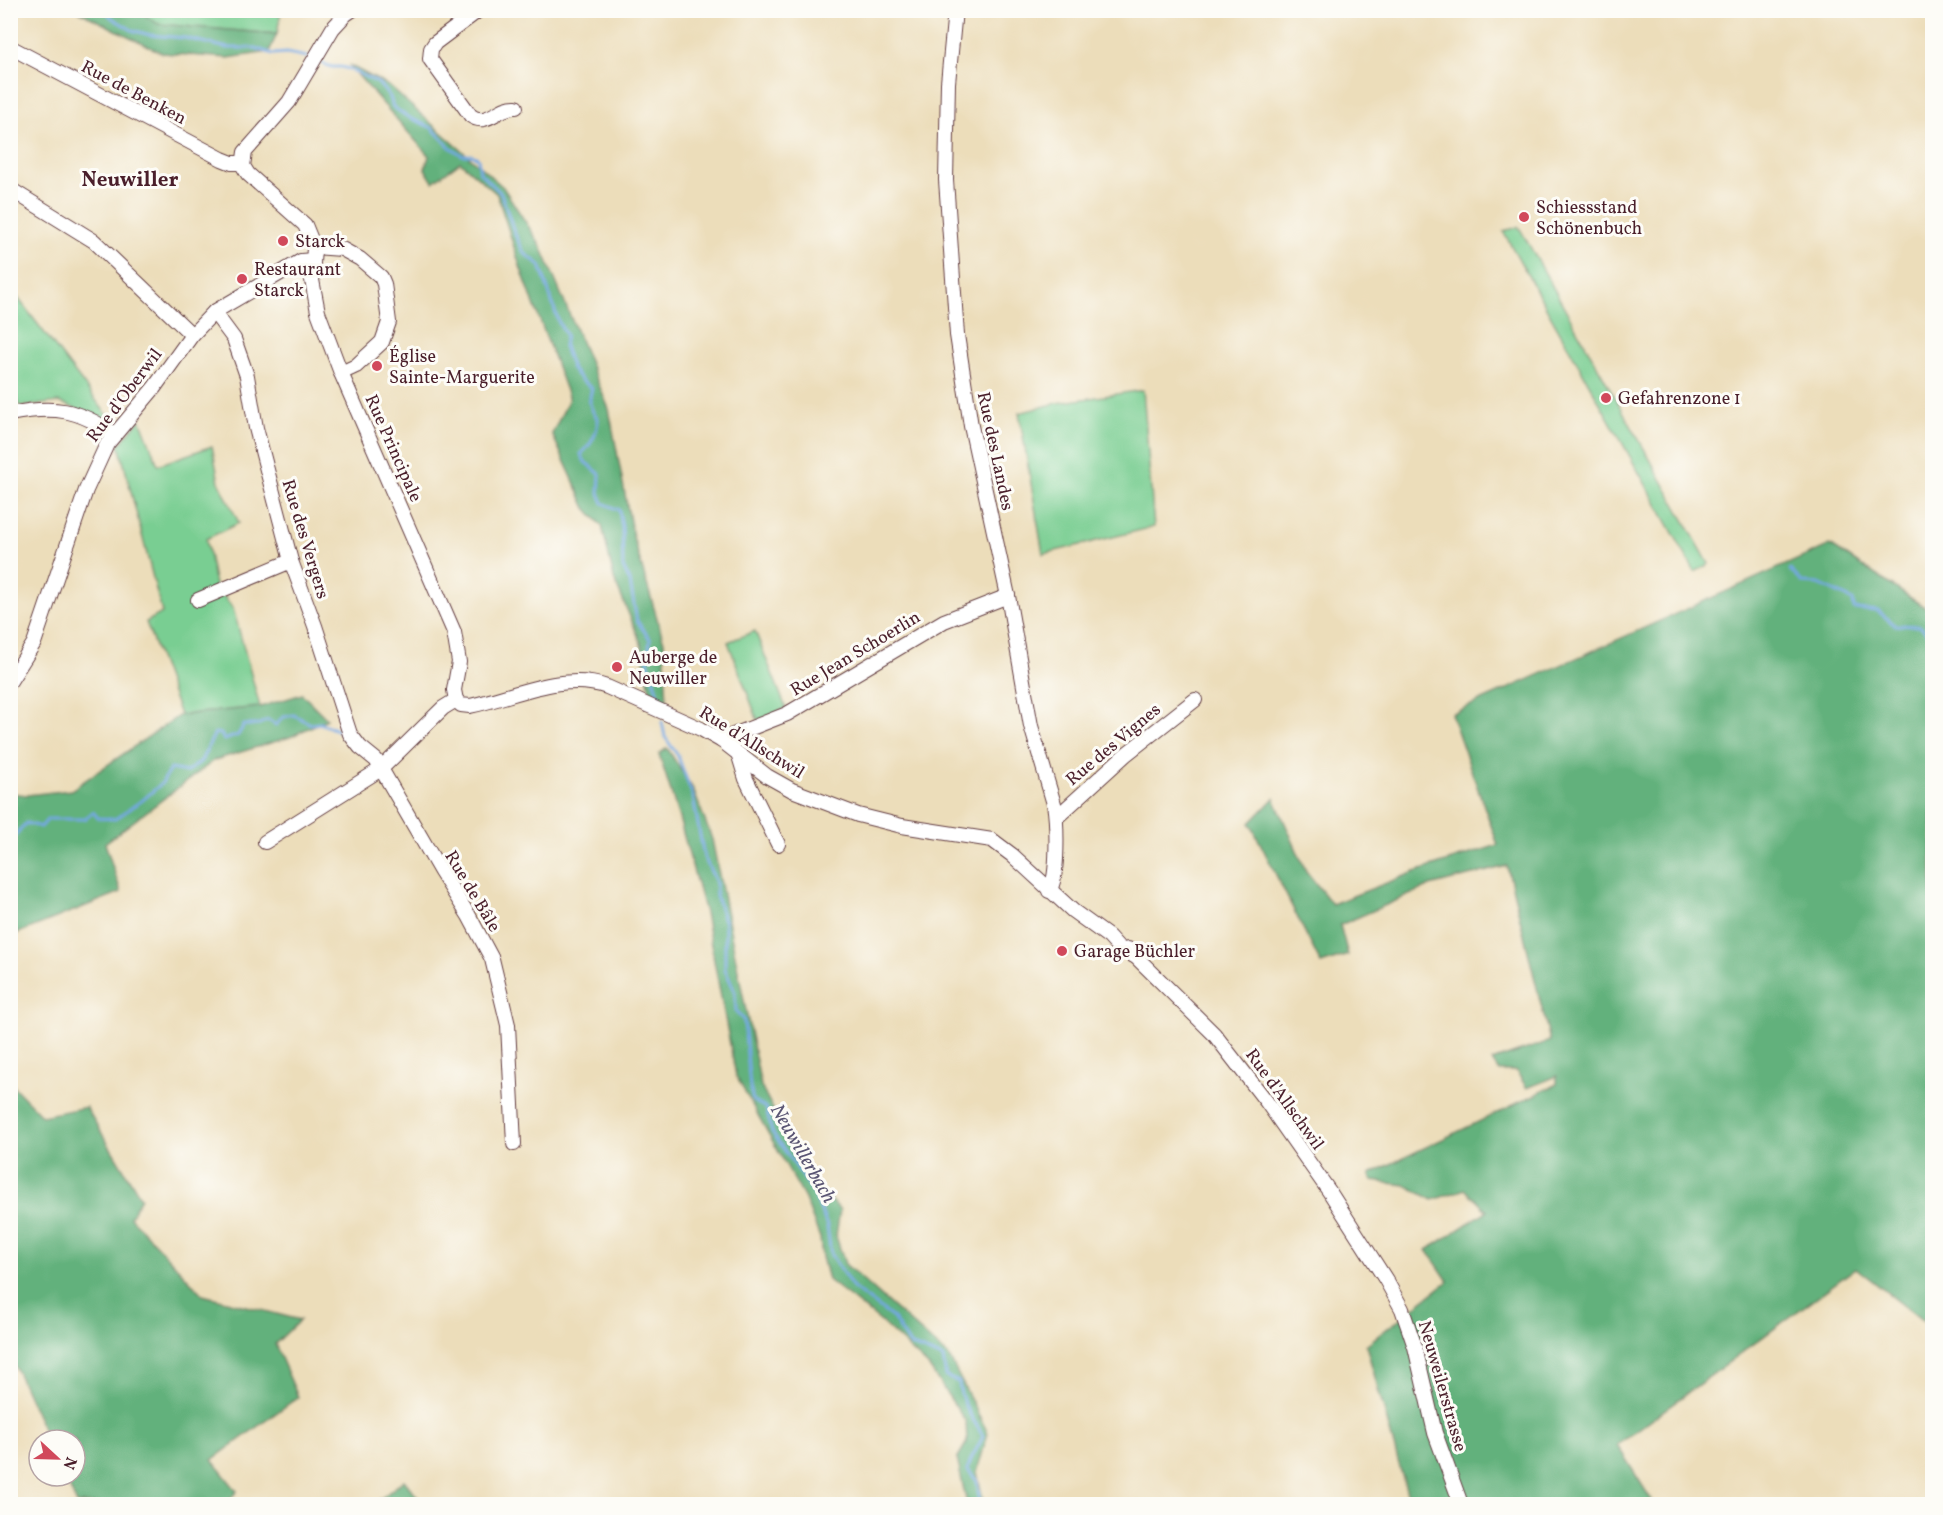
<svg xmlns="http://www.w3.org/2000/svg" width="1943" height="1515" font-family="Vollkorn,serif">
	<rect width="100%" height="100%" fill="#fdfcf7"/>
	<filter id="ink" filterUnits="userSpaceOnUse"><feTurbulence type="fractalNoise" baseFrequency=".0167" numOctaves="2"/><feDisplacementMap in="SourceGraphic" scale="12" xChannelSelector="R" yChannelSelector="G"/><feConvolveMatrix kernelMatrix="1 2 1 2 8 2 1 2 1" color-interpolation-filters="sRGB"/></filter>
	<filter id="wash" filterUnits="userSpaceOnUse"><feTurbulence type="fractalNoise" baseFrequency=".008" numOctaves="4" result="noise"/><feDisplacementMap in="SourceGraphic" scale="24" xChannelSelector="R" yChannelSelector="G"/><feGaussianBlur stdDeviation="1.35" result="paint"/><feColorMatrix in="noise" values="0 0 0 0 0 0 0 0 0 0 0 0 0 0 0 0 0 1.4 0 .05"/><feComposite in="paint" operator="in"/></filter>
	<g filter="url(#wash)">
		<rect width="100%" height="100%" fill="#ecddba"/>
		<g fill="#79ce92" stroke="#62765e" stroke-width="1.5">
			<polygon points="139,11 281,11 277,34 158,24"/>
			<polygon points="1519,227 1709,564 1695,572 1503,231"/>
			<polygon points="11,289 114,424 59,402 20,407 11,382"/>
			<polygon points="1143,390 1154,527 1043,554 1019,413 1057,403"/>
			<polygon points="140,419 158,465 212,446 219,482 239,523 206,539 215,585 233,608 260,707 180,715 146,622 162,613 119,445"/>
			<polygon points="755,631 786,708 758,721 728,642"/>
		</g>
		<g fill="#62b17c" stroke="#566854" stroke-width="1.5">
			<polygon points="78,11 139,11 158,24 277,34 269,52 228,58 162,53"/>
			<polygon points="349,65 389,86 503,187 541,246 609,409 633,537 664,642 667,705 651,697 641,643 614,579 602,526 586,508 552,434 569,399 521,269 497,194 460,162 433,182 425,169 429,156"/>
			<polygon points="1830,545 1932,612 1932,1328 1856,1268 1617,1445 1654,1504 1410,1504 1366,1345 1448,1281 1427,1250 1487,1211 1465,1189 1433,1200 1405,1185 1372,1181 1370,1174 1557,1084 1557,1076 1527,1088 1516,1071 1499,1071 1492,1061 1550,1041 1507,866 1430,886 1340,925 1348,955 1321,964 1250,823 1274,798 1306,871 1332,904 1415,872 1498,845 1451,714"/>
			<polygon points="302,694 327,719 290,737 215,760 105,843 121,892 11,936 11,793 27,795 71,790 180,715 260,707"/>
			<polygon points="667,748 693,789 712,839 761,1086 805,1170 840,1210 836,1236 845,1264 949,1357 988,1433 977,1472 984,1504 967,1504 957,1459 967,1442 966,1422 929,1367 880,1321 828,1280 822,1257 820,1238 805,1199 736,1076 705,913 677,811 659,754"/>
			<polygon points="11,1084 42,1116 86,1107 141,1198 130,1217 203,1295 300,1320 275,1344 298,1397 212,1460 237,1491 228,1502 229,1504 77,1504 64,1476 75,1476 75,1440 48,1440 11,1358"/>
			<polygon points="404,1480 423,1504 374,1504"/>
		</g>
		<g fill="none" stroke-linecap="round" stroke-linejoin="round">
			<g stroke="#74a8e1" stroke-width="3">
				<polyline points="105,10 112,18 132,30 150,35 185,38 228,48 255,48 273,54 287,53 307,57"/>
				<path d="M 321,63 L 332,67 L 341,67 L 349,69 L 378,83 L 390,97 L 393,107 L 408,117 L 432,128 L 450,147 L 462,155 L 472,155 L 478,158 L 480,173 L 501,193 L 515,234 L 524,253 L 540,265 L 559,323 L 566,335 L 564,346 L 572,369 L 582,381 L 592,388 C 588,401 589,408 598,419 C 597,434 592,444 581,454 L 585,462 L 600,474 L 599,493 L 603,503 L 619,510 L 622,527 L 623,567 L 630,582 L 637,621 L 650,639 L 648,661 L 660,701"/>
				<polyline points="1790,570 1803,583 1819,584 1853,600 1854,609 1878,611 1895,625 1920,626 1932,637 1931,659 1932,660"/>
				<path d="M 662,722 L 665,737 L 678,756 L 693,797 L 704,857 L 716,882 L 716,896 L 725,923 L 725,969 L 735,992 L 736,1011 L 744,1021 L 750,1087 L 753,1101 L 766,1108 L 772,1132 L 814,1193 L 827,1226 L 831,1255 L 853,1288 L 893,1318 L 910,1345 L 943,1358 L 946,1377 L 959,1382 C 960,1402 973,1419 983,1436 C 979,1447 968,1460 968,1470 L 977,1481 L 980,1504"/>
				<polyline points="10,836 16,835 26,823 41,827 48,819 85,819 93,812 98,818 115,819 144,799 162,783 170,769 187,772 201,761 215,733 221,734 224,740 238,735 244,725 257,725 268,720 276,725 283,717 294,715 311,724 320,723 344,733"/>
			</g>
		</g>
	</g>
	<g filter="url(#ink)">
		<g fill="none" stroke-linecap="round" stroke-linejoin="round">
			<defs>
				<g id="minor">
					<polyline points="352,10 346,14 333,28 289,102 245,152 243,166 248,174 305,225 314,247 312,280 318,312 341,373 454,632 459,662 454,690 456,700"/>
					<path d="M 479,10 L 435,43 L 431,49 L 430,59 L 471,116 C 487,127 499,106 516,107"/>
					<path d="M 955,10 L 948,83 L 946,180 L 957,335 L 971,426 L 1008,596 L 1031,726 L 1054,804 C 1057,821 1059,878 1049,891"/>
					<polyline points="10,47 222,159 232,163 243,163"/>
					<polyline points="10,189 94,241 192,335"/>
					<polyline points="314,247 342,249 360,259 381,277 384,284 389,322 382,342 356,366 341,373"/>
					<polyline points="214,312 234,339 247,376 256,428 291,561 315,626 350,734 360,747 376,760 441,872 469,916 492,959 508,1025 514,1144"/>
					<path d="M 10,414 C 54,405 78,409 114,434"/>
					<polyline points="198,600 291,561"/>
					<polyline points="10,681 34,643 86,490 107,444 154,388 192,335 214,312 301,261 313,260"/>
					<path d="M 456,700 L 461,705 L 470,706 C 513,697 564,671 607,687 L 701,729 L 722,741 L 767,776 L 792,790 L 858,815 L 902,826 L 992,840 L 1012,855 L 1073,911 L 1109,937 L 1118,947 L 1134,956"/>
					<polyline points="722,741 731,736 787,714 944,621 1008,596"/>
					<polyline points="739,756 746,779 778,844"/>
					<polyline points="1057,817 1125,755 1195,700"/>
					<polyline points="265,842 381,769 443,708 456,700"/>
					<polyline points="1128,949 1214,1034 1266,1101 1329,1191 1386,1280 1402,1309 1415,1347 1435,1433 1461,1504"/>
				</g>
			</defs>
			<use href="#minor" stroke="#623c40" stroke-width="16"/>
			<use href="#minor" stroke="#fff" stroke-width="14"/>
		</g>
	</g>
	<g fill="#d1495b" stroke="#fdfcf7" stroke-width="2">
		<circle cx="1524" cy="217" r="6"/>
		<circle cx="283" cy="241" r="6"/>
		<circle cx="242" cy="279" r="6"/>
		<circle cx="377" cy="366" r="6"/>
		<circle cx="1606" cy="398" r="6"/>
		<circle cx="617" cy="667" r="6"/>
		<circle cx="1062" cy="951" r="6"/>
	</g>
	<g text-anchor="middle" stroke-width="6" stroke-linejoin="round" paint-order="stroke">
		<g font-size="18" fill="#4a1f2b" stroke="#fdfcf7">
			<text transform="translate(134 92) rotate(28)" y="6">Rue de Benken</text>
			<text transform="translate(124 395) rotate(-53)" y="6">Rue d'Oberwil</text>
			<text transform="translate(394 448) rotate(66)" y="6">Rue Principale</text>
			<text transform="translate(996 451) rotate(78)" y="6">Rue des Landes</text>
			<text transform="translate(306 539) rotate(73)" y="6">Rue des Vergers</text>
			<text transform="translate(855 653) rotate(-31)" y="6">Rue Jean Schoerlin</text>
			<text transform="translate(752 742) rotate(32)" y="6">Rue d'Allschwil</text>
			<text transform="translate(1113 744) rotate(-40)" y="6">Rue des Vignes</text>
			<text transform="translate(473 891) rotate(59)" y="6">Rue de Bâle</text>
			<text transform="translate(1285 1099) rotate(54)" y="6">Rue d'Allschwil</text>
			<text transform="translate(1443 1386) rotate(74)" y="6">Neuweilerstrasse</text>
		</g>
		<g font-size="18" fill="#4a1f2b" stroke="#fdfcf7" text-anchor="start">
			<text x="1536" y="213">Schiessstand<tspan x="1536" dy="21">Schönenbuch</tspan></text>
			<text x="295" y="247">Starck</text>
			<text x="254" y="275">Restaurant<tspan x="254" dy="21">Starck</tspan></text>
			<text x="389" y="362">Église<tspan x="389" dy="21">Sainte-Marguerite</tspan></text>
			<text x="1618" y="404">Gefahrenzone 1</text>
			<text x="629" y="663">Auberge de<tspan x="629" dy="21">Neuwiller</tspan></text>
			<text x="1074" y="957">Garage Büchler</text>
		</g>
		<g font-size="20" font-style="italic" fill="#5b5674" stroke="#fdfcf7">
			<text transform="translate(804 1153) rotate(60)" y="7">Neuwillerbach</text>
		</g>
		<g font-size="21" font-weight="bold" fill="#4a1f2b" stroke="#fdfcf7">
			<text x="130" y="186">Neuwiller</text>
		</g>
	</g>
	<rect width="1943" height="1515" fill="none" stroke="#fdfcf7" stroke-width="36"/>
	<g transform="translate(57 1458) rotate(112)"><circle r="28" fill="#fdfcf7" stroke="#b5a4a5" stroke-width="1.5"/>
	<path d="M0-4.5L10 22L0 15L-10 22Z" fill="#d1495b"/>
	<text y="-9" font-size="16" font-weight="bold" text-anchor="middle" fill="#4a1f2b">N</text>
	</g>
</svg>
